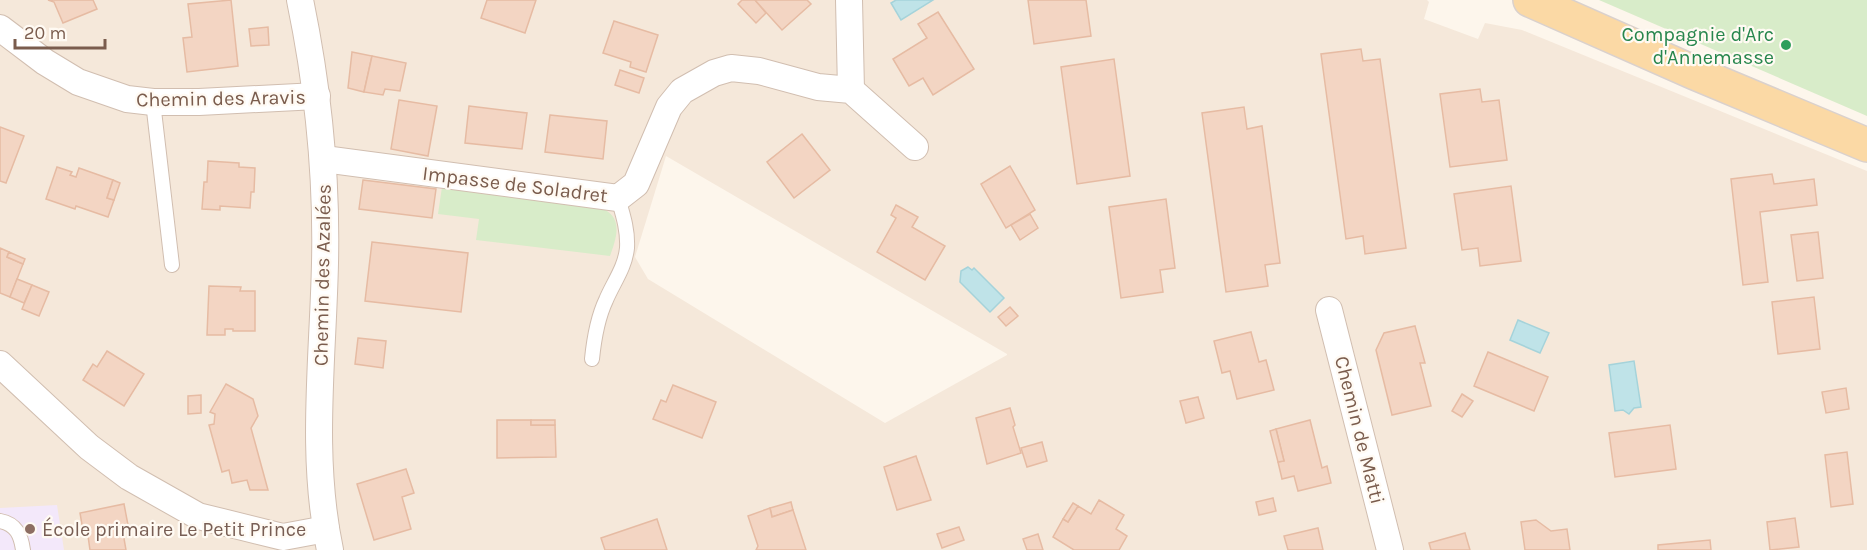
<svg xmlns="http://www.w3.org/2000/svg" width="1867" height="550" font-family="Karla,sans-serif">
	<rect width="100%" height="100%" fill="#fdf6ec"/>
	<path fill="#f5e8da" fill-rule="evenodd" d="M 0,0 L 1427,0 L 1429,2 L 1424,19 L 1478,39 L 1485,23 L 1522,30 L 1867,171 L 1867,550 L 0,550 ZM 666,156 L 1007,354 L 1007,355 L 885,423 L 648,279 L 635,257 Z"/>
	<polygon fill="#f3e8fa" points="57,505 64,550 0,550 0,508"/>
	<g fill="#d8ecc9">
		<polygon points="1599,0 1867,0 1867,116"/>
		<path d="M 442,187 L 605,210 C 624,220 615,241 610,256 L 476,240 L 479,219 L 438,214 Z"/>
	</g>
	<g fill="#bfe3e8" stroke="#a5d3da" stroke-width="1.5">
		<polygon points="896,0 933,0 901,20 891,3"/>
		<polygon points="968,267 972,270 974,268 1004,298 990,312 960,282 961,271"/>
		<polygon points="1518,320 1549,333 1540,353 1510,340"/>
		<polygon points="1634,361 1641,407 1634,408 1629,414 1623,410 1615,411 1609,365"/>
	</g>
	<g fill="#f3d5c3" stroke="#e6bba3" stroke-width="1.5">
		<polygon points="48,0 93,0 97,9 63,23 54,2"/>
		<polygon points="231,0 238,66 187,72 183,38 192,37 188,4"/>
		<polygon points="487,0 536,0 525,33 481,18"/>
		<polygon points="742,0 755,0 766,13 756,23 738,4"/>
		<polygon points="755,0 807,0 811,4 782,30"/>
		<polygon points="1028,0 1086,0 1091,36 1034,44"/>
		<polygon points="938,12 974,69 933,95 923,78 909,86 893,59 927,38 918,24"/>
		<polygon points="614,21 658,35 646,72 630,67 631,62 603,53"/>
		<polygon points="268,27 269,45 251,46 249,29"/>
		<polygon points="1361,49 1363,61 1380,59 1406,248 1365,254 1363,236 1346,239 1321,54"/>
		<polygon points="352,52 372,56 364,92 348,88"/>
		<polygon points="372,56 406,63 400,91 385,89 383,95 364,92"/>
		<polygon points="1114,59 1130,176 1077,184 1061,67"/>
		<polygon points="620,70 644,78 639,93 615,85"/>
		<polygon points="1480,89 1482,102 1499,100 1507,160 1450,167 1440,94"/>
		<polygon points="399,100 437,106 428,156 391,149"/>
		<polygon points="469,106 527,113 522,149 465,143"/>
		<polygon points="1244,107 1247,129 1262,126 1280,263 1265,265 1268,286 1226,292 1202,113"/>
		<polygon points="550,115 607,121 603,159 545,152"/>
		<polygon points="0,127 24,136 6,183 0,181"/>
		<polygon points="802,134 830,170 794,198 767,162"/>
		<polygon points="208,161 239,163 239,167 255,168 254,192 251,192 250,208 220,206 220,210 202,209 204,182 207,182"/>
		<polygon points="1010,166 1035,210 1006,228 981,184"/>
		<polygon points="57,167 72,172 70,175 76,177 79,168 113,180 107,198 114,200 108,217 76,206 75,209 46,199"/>
		<polygon points="1772,174 1774,184 1814,179 1817,205 1760,212 1768,282 1743,285 1731,179"/>
		<polygon points="113,180 120,183 114,200 107,198"/>
		<polygon points="363,180 436,189 432,218 359,209"/>
		<polygon points="1511,186 1521,261 1480,266 1478,248 1462,250 1454,194"/>
		<polygon points="1166,199 1175,268 1160,270 1163,292 1121,298 1109,207"/>
		<polygon points="896,205 918,217 912,227 945,246 925,280 877,252 896,218 891,215"/>
		<polygon points="1030,214 1038,228 1020,240 1011,225"/>
		<polygon points="1818,232 1823,278 1797,281 1791,235"/>
		<polygon points="372,242 468,253 461,312 365,301"/>
		<polygon points="0,248 9,252 7,257 23,264 10,297 0,293"/>
		<polygon points="9,252 25,259 23,264 7,257"/>
		<polygon points="17,279 32,285 24,303 10,297"/>
		<polygon points="32,285 49,292 39,316 22,309"/>
		<polygon points="209,286 241,287 240,291 255,291 255,331 233,331 233,329 225,329 225,335 207,335"/>
		<polygon points="1814,297 1820,349 1778,354 1772,302"/>
		<polygon points="1010,307 1018,316 1006,326 998,317"/>
		<polygon points="1415,326 1425,363 1420,363 1431,406 1392,415 1376,350 1384,333"/>
		<polygon points="1251,332 1259,362 1266,360 1274,390 1237,399 1230,371 1222,373 1214,341"/>
		<polygon points="358,338 386,341 383,368 355,364"/>
		<polygon points="107,351 144,374 124,406 83,380 93,364 97,367"/>
		<polygon points="1488,352 1548,377 1534,411 1474,386"/>
		<polygon points="226,384 253,399 258,416 251,428 268,490 250,490 247,480 232,483 229,470 222,472 209,425 214,424 215,414 210,412"/>
		<polygon points="673,385 716,402 702,438 653,419 661,400 666,402"/>
		<polygon points="1846,388 1849,409 1826,413 1822,392"/>
		<polygon points="1462,394 1473,401 1462,417 1452,411"/>
		<polygon points="201,395 201,413 188,414 188,396"/>
		<polygon points="1198,397 1204,418 1186,423 1180,401"/>
		<polygon points="1010,408 1015,425 1013,427 1021,453 987,464 976,418"/>
		<polygon points="497,420 531,420 531,425 555,425 556,457 497,458"/>
		<rect x="531" y="420" width="24" height="5"/>
		<polygon points="1310,420 1322,468 1327,466 1331,483 1298,491 1294,476 1282,479 1278,462 1284,461 1276,429"/>
		<polygon points="1670,425 1676,469 1615,477 1609,433"/>
		<polygon points="1276,429 1284,461 1278,462 1270,431"/>
		<polygon points="1042,442 1047,461 1027,467 1021,448"/>
		<polygon points="1847,452 1853,504 1831,507 1825,455"/>
		<polygon points="916,456 931,500 897,510 884,467"/>
		<polygon points="406,469 414,493 402,497 411,529 374,540 357,484"/>
		<polygon points="1273,498 1276,511 1259,515 1256,502"/>
		<polygon points="1099,500 1124,515 1116,529 1127,536 1119,550 1074,550 1053,537 1063,519 1068,522 1078,506 1091,514"/>
		<polygon points="791,502 793,510 772,517 770,508"/>
		<polygon points="1073,503 1078,506 1068,522 1063,519"/>
		<polygon points="124,504 128,525 122,527 126,550 90,550 88,536 84,536 80,513"/>
		<polygon points="770,508 772,517 793,510 806,550 756,550 758,546 748,516"/>
		<polygon points="1795,518 1799,547 1770,550 1767,522"/>
		<polygon points="657,519 667,550 605,550 601,538"/>
		<polygon points="1536,520 1551,531 1567,529 1570,550 1525,550 1521,522"/>
		<polygon points="959,527 964,540 942,548 937,534"/>
		<polygon points="1318,528 1323,550 1288,550 1284,536"/>
		<polygon points="1465,533 1470,550 1431,550 1429,543"/>
		<polygon points="1038,534 1043,550 1027,550 1023,539"/>
		<polygon points="1710,540 1711,550 1658,550 1658,545"/>
	</g>
	<g fill="none" stroke-linecap="round" stroke-linejoin="round">
		<defs>
			<g id="lane">
				<polyline points="153,102 172,265"/>
				<path d="M 592,359 C 594,339 597,319 606,300 C 613,283 625,268 627,248 C 628,230 623,215 618,198"/>
				<path d="M 0,521 C 16,524 21,535 23,550"/>
			</g>
			<g id="street">
				<path d="M 300,0 C 318,87 327,174 325,263 C 323,359 310,455 330,550"/>
				<polyline points="849,0 851,90"/>
				<polyline points="0,28 45,62 78,82 127,99 153,102 199,102 317,96"/>
				<polyline points="324,159 618,198 636,184 669,107 682,91 714,73 731,68 759,71 818,87 851,90 915,147"/>
				<polyline points="1329,310 1390,550"/>
				<polyline points="0,364 89,447 129,477 198,516 283,537 326,529"/>
			</g>
			<polyline id="primary" points="1530,0 1695,73 1867,145"/>
		</defs>
		<use href="#lane" stroke="#d1beb0" stroke-width="16"/>
		<use href="#street" stroke="#d1beb0" stroke-width="28"/>
		<use href="#primary" stroke="#dad1cd" stroke-width="36"/>
		<use href="#lane" stroke="#fff" stroke-width="14"/>
		<use href="#street" stroke="#fff" stroke-width="26"/>
		<use href="#primary" stroke="#fbd9a5" stroke-width="33"/>
	</g>
	<circle fill="#2e9e5b" stroke="#fffaf3" stroke-width="2" cx="1786" cy="45" r="6"/>
	<circle fill="#8d6e63" stroke="#fffaf3" stroke-width="2" cx="30" cy="529" r="6"/>
	<g text-anchor="middle" stroke-width="4.5" stroke-linejoin="round" paint-order="stroke">
		<g font-size="20" fill="#27864d" stroke="#fffaf3" text-anchor="end">
			<text x="1774" y="41">Compagnie d'Arc<tspan x="1774" dy="23">d'Annemasse</tspan></text>
		</g>
		<g font-size="20" fill="#7a5c4d" stroke="#fffaf3">
			<text transform="translate(221 98) rotate(-1)" y="7">Chemin des Aravis</text>
			<text transform="translate(515 184) rotate(7)" y="7">Impasse de Soladret</text>
			<text transform="translate(322 275) rotate(-89)" y="7">Chemin des Azalées</text>
			<text transform="translate(1360 430) rotate(76)" y="7">Chemin de Matti</text>
		</g>
		<g font-size="20" fill="#785e54" stroke="#fffaf3" text-anchor="start">
			<text x="42" y="536">École primaire Le Petit Prince</text>
		</g>
	</g>
	<path d="M15 39v9h90v-9" fill="none" stroke="#7a5c4d" stroke-width="3"/>
	<text x="24" y="39" font-size="18" fill="#7a5c4d" stroke="#fffaf3" stroke-width="4.5" paint-order="stroke">20 m</text>
</svg>
